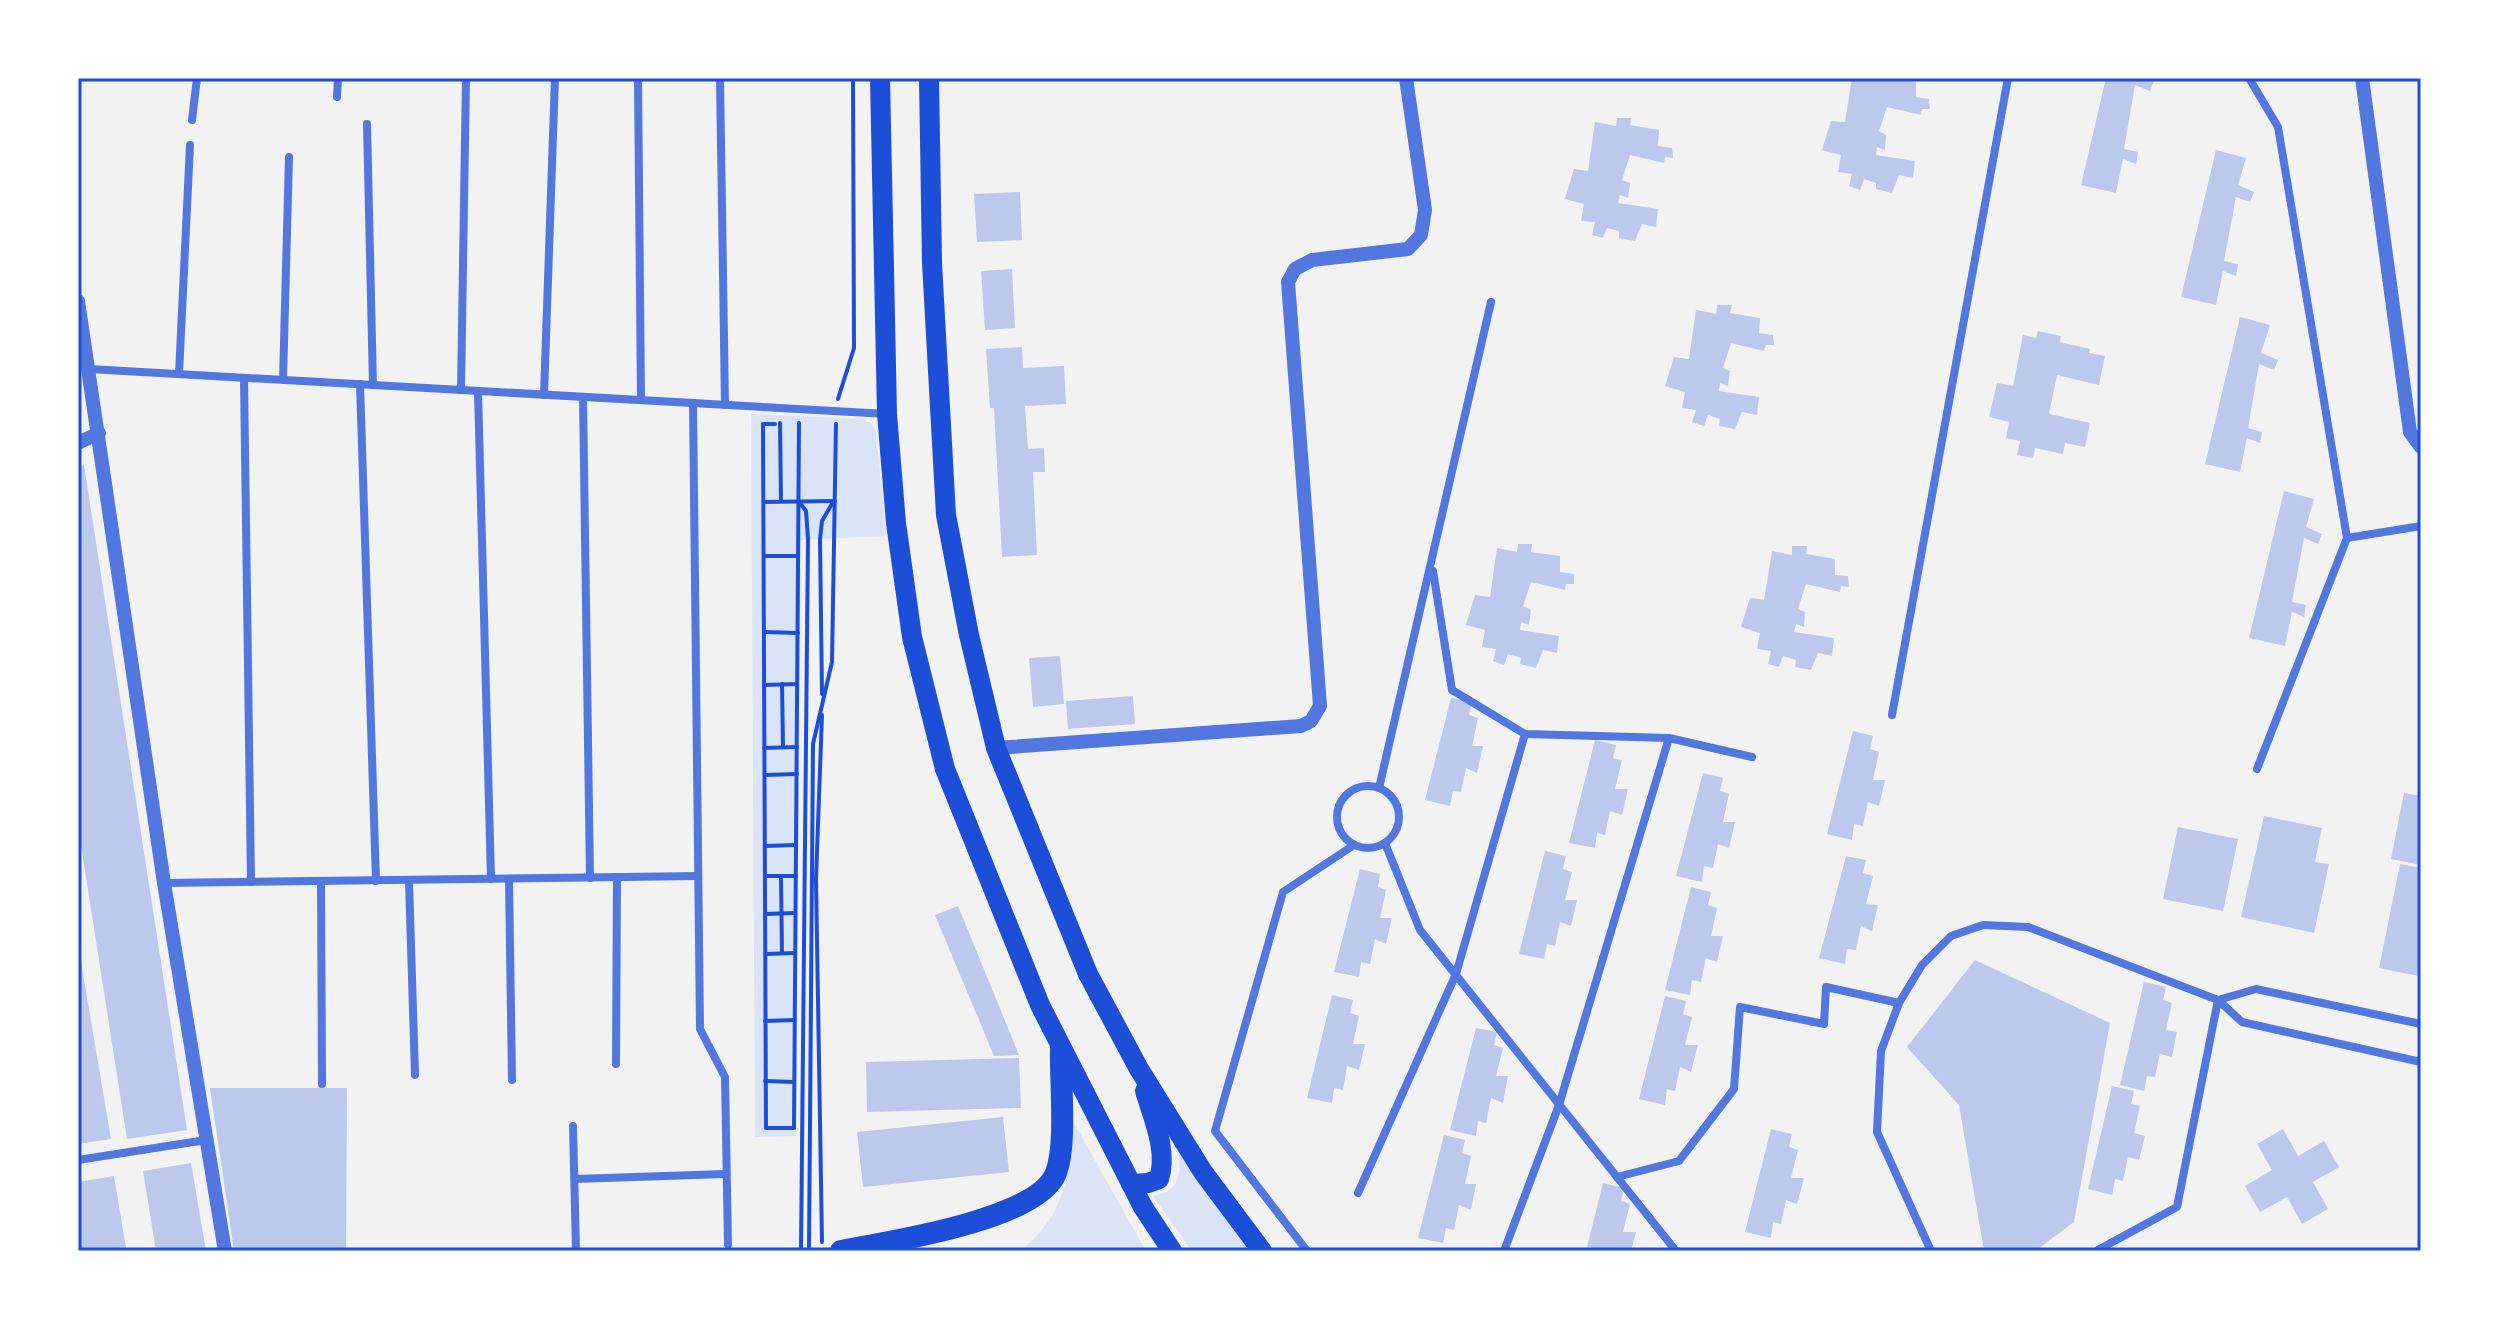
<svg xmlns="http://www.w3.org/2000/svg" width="2499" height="1329" font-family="Signika,sans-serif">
	<rect width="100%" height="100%" fill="#f2f2f2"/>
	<g fill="#dbe4f7">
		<polygon points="751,414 862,419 871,423 876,431 886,536 801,540 796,1136 755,1137"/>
		<path d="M 1074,1123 L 1146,1251 L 1020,1251 C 1065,1216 1069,1176 1074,1123 Z"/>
		<path d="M 1178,1144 L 1249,1251 L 1192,1251 L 1153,1196 C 1184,1191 1180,1169 1178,1144 Z"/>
	</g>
	<g fill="#bdc9ec">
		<polygon points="1852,78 1894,78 1916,82 1916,97 1929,99 1930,109 1922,109 1921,115 1887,107 1879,131 1886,135 1885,150 1877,147 1876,155 1915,161 1913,178 1899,175 1892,193 1876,189 1876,183 1864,179 1860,190 1849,186 1852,174 1838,172 1841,155 1822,150 1831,121 1845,122"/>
		<polygon points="2106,78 2147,78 2154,81 2150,91 2135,85 2124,149 2138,152 2136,164 2123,159 2116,193 2081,185"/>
		<polygon points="1617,118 1631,118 1630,125 1659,130 1658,146 1672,148 1673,158 1665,157 1664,163 1630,155 1622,180 1630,183 1628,198 1620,195 1618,203 1658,209 1656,227 1642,224 1635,241 1619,238 1619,231 1607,228 1603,238 1592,235 1595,222 1581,221 1584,204 1565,199 1574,169 1588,171 1595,122 1616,126"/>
		<polygon points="2216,150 2246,158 2238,185 2254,192 2250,202 2236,197 2224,261 2238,264 2236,276 2223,271 2216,305 2181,297"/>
		<polygon points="1020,192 1022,240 977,242 974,194"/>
		<polygon points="1012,269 1015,328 985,330 981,271"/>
		<polygon points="1717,305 1732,305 1730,313 1760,318 1759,333 1773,335 1774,345 1766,345 1764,351 1731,343 1723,368 1730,371 1728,386 1720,383 1719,391 1759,397 1757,415 1742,412 1735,429 1719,426 1720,419 1708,415 1704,426 1692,422 1696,410 1682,408 1685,392 1665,386 1674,357 1689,359 1696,310 1716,314"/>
		<polygon points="2240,317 2270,325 2261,353 2278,360 2274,370 2259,364 2248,428 2262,432 2260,443 2247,438 2240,472 2205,464"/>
		<polygon points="2038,331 2061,336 2060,342 2090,349 2089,353 2105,356 2099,385 2057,375 2049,414 2090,423 2085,447 2065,443 2063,454 2035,448 2033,458 2017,455 2020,441 2006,438 2009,422 1989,417 1997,383 2013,386 2023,335 2036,338"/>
		<polygon points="1022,347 1023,368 1064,366 1066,404 1025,406 1028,449 1044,448 1045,472 1033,472 1037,555 1002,557 994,408 990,408 986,349"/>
		<polygon points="84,465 187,1130 127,1139 78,826 78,467"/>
		<polygon points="2284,491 2314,499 2306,527 2322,534 2318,544 2304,538 2292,602 2306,605 2304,617 2292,612 2285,646 2249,638"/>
		<polygon points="1518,544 1532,544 1531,552 1560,556 1560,572 1574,574 1574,584 1566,584 1565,590 1531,582 1523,606 1531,610 1529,625 1521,622 1520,630 1559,636 1557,653 1543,650 1536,668 1520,664 1521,658 1508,654 1504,665 1493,661 1496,649 1482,647 1485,630 1466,625 1475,595 1490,597 1497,548 1517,552"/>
		<polygon points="1792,546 1807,546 1806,554 1835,559 1835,575 1848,576 1849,587 1841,586 1840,592 1806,584 1798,609 1805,612 1804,627 1796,624 1794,632 1834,638 1832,656 1818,653 1811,670 1795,667 1796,660 1783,656 1779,667 1768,664 1771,651 1757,649 1760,633 1741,627 1750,598 1764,600 1772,551 1792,555"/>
		<polygon points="1060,656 1064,704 1033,707 1029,658"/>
		<polygon points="1133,696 1135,724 1068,729 1066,701"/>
		<polygon points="1451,698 1472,702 1469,715 1478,718 1472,746 1483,746 1477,773 1466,768 1461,792 1453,791 1450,806 1425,800"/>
		<polygon points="1853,731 1873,736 1870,749 1879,752 1873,780 1885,780 1879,806 1868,802 1863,826 1854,824 1852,840 1827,834"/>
		<polygon points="1595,740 1616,745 1613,758 1622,760 1615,789 1628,789 1622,815 1610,811 1605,835 1597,833 1595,848 1569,843"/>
		<polygon points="1703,773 1723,778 1720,791 1729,794 1723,822 1735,822 1729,848 1718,844 1713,868 1704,866 1702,882 1676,876"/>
		<polygon points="2404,793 2421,796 2421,865 2391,859"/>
		<polygon points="2264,816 2322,828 2315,862 2329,864 2314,933 2241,917"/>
		<polygon points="2178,827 2238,839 2223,911 2163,899"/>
		<polygon points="1545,851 1566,856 1563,869 1572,872 1565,900 1577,900 1571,926 1560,922 1555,946 1547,944 1544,959 1519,954"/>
		<polygon points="1846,856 1866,860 1863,873 1873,876 1866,904 1878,905 1872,931 1861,926 1856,950 1847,949 1845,964 1819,958"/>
		<polygon points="2400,864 2421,868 2421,962 2418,976 2379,968"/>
		<polygon points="1360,869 1380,874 1378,887 1386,890 1380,918 1392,918 1386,944 1375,939 1370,964 1361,962 1359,977 1334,972"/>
		<polygon points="1691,887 1711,892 1708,905 1717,908 1711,936 1723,936 1717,962 1706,958 1701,982 1692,980 1690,995 1665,990"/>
		<polygon points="958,906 1019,1055 994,1056 935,915"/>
		<polygon points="78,944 111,1139 78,1144"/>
		<polygon points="1975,960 2110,1023 2074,1222 2035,1251 1984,1251 1959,1105 1907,1047"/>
		<polygon points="2144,982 2166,987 2163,1000 2172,1003 2166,1030 2177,1032 2172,1057 2160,1054 2155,1077 2147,1076 2144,1091 2120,1085"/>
		<polygon points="1332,995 1353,1000 1350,1013 1359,1016 1353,1044 1365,1044 1359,1070 1347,1066 1343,1090 1334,1088 1332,1103 1307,1098"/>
		<polygon points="1665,996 1686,1001 1683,1014 1692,1017 1685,1045 1698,1045 1691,1072 1680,1067 1675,1091 1667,1089 1665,1105 1639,1099"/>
		<polygon points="1476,1028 1497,1032 1494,1045 1503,1048 1496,1076 1508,1076 1503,1103 1491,1098 1486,1123 1478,1121 1476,1136 1450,1130"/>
		<polygon points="1019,1058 1021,1108 867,1112 866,1062"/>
		<polygon points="2112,1086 2134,1091 2131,1104 2140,1106 2134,1133 2145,1136 2139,1160 2128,1157 2123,1181 2115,1179 2112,1195 2088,1189"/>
		<polygon points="210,1088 347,1088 346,1251 234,1251"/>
		<polygon points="1003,1117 1009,1172 863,1187 857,1132"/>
		<polygon points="1771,1129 1792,1134 1789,1147 1798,1150 1791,1178 1804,1178 1797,1204 1786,1200 1781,1224 1773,1222 1771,1238 1745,1232"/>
		<polygon points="2283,1129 2298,1156 2324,1141 2339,1167 2313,1182 2328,1209 2302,1224 2287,1197 2260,1212 2245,1186 2272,1170 2257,1144"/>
		<polygon points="1444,1135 1465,1140 1462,1153 1471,1156 1465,1184 1476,1184 1471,1210 1459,1205 1454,1230 1446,1228 1443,1243 1418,1238"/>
		<polygon points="191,1163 206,1251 156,1251 143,1171"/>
		<polygon points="114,1176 126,1248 78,1251 78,1182"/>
		<polygon points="1603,1183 1624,1188 1621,1201 1630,1204 1623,1232 1636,1232 1631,1251 1586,1251"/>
	</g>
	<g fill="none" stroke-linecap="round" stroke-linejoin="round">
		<g stroke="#1d4ed8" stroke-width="4">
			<polyline points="838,399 854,348 853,78"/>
			<polyline points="780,423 781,501"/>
			<polyline points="775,424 763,424 766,1128 794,1128 799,423"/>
			<polyline points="764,502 835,501"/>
			<polyline points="800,503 806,511 808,539 801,1251"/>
			<polyline points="765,556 798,556"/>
			<polyline points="764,632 798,633"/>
			<polyline points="782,684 783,747"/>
			<polyline points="764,685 797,684"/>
			<polyline points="822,694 820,539 822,521 833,502"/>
			<polyline points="822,715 816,879 822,1242"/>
			<polyline points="764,748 797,747"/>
			<polyline points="765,775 797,774"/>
			<polyline points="765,846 796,845"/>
			<polyline points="765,876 796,876"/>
			<polyline points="781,876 782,953"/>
			<polyline points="765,914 795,913"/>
			<polyline points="766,954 795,953"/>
			<polyline points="765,1021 795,1020"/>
			<polyline points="765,1081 794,1082"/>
			<polyline points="809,1251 813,744 832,662 836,424"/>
		</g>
		<g stroke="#5277de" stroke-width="8">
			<polyline points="638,78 641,400"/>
			<polyline points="720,78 725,405"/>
			<polyline points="2249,78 2278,127 2347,538 2257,769"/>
			<polyline points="337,97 338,78"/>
			<polyline points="192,120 197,78"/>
			<polyline points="367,124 373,385"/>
			<polyline points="89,369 887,414"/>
			<polyline points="179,374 190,145"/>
			<polyline points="244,378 251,882"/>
			<polyline points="283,380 289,157"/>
			<polyline points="360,384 376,881"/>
			<polyline points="461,390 466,78"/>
			<polyline points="478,391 491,879"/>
			<polyline points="544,395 555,78"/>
			<polyline points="583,397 590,878"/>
			<polyline points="693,403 700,1029 725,1077 728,1245"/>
			<polyline points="2347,538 2421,526"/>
			<polyline points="1433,571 1452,690 1525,734 1669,738 1752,757"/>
			<polyline points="1892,715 2008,78"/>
			<circle cx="1368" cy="817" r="31"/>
			<polyline points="1379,788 1491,302"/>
			<polyline points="1385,843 1420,930 1676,1251"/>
			<polyline points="509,879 512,1080"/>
			<polyline points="409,880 415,1075"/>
			<polyline points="321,881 322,1084"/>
			<polyline points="164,883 698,876"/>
			<polyline points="2218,1000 2256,989 2421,1024"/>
			<polyline points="616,1064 617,877"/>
			<polyline points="573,1126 576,1251"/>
			<polyline points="78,1160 206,1140"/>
			<polyline points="1617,1177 1679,1161 1734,1089 1740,1007 1824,1024 1826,987 1899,1003"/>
			<polyline points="575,1179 725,1174"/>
			<polyline points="1358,1193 1456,974 1525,734"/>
			<polyline points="1307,1251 1215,1131 1283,892 1354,845"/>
			<polyline points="1504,1251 1559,1105 1669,738"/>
			<polyline points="1931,1251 1877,1132 1881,1051 1899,1003 1922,965 1951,936 1983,925 2028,927 2218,1000 2242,1022 2421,1062"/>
			<polyline points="2096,1251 2177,1207 2218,1000"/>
		</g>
		<g stroke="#5277de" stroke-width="14">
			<polyline points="2362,78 2410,432 2421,447"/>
			<polyline points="78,301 164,883 225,1251"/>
			<polyline points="78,443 99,433"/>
			<polyline points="996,748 1301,726 1311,721 1320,706 1288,282 1295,269 1312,260 1408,249 1421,235 1425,210 1406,78"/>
		</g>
		<g stroke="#1d4ed8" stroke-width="20">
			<polyline points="880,78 887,414 896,523 912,637 945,769 1040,1005 1143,1207 1172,1251"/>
			<polyline points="929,78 932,263 946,515 969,635 996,748 1088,974 1139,1069 1203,1172 1262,1251"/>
			<path d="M 1131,1184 L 1148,1183 L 1159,1179 C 1168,1151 1153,1118 1145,1091"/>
		</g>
		<path stroke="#1d4ed8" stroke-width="22" d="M 841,1251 C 888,1242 1038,1220 1056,1173 C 1067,1144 1060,1082 1061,1049"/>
	</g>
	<rect width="2499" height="1329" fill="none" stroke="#ffffff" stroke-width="160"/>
	<rect x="80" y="80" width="2339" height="1169" fill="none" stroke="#1d4ed8" stroke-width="3"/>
</svg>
